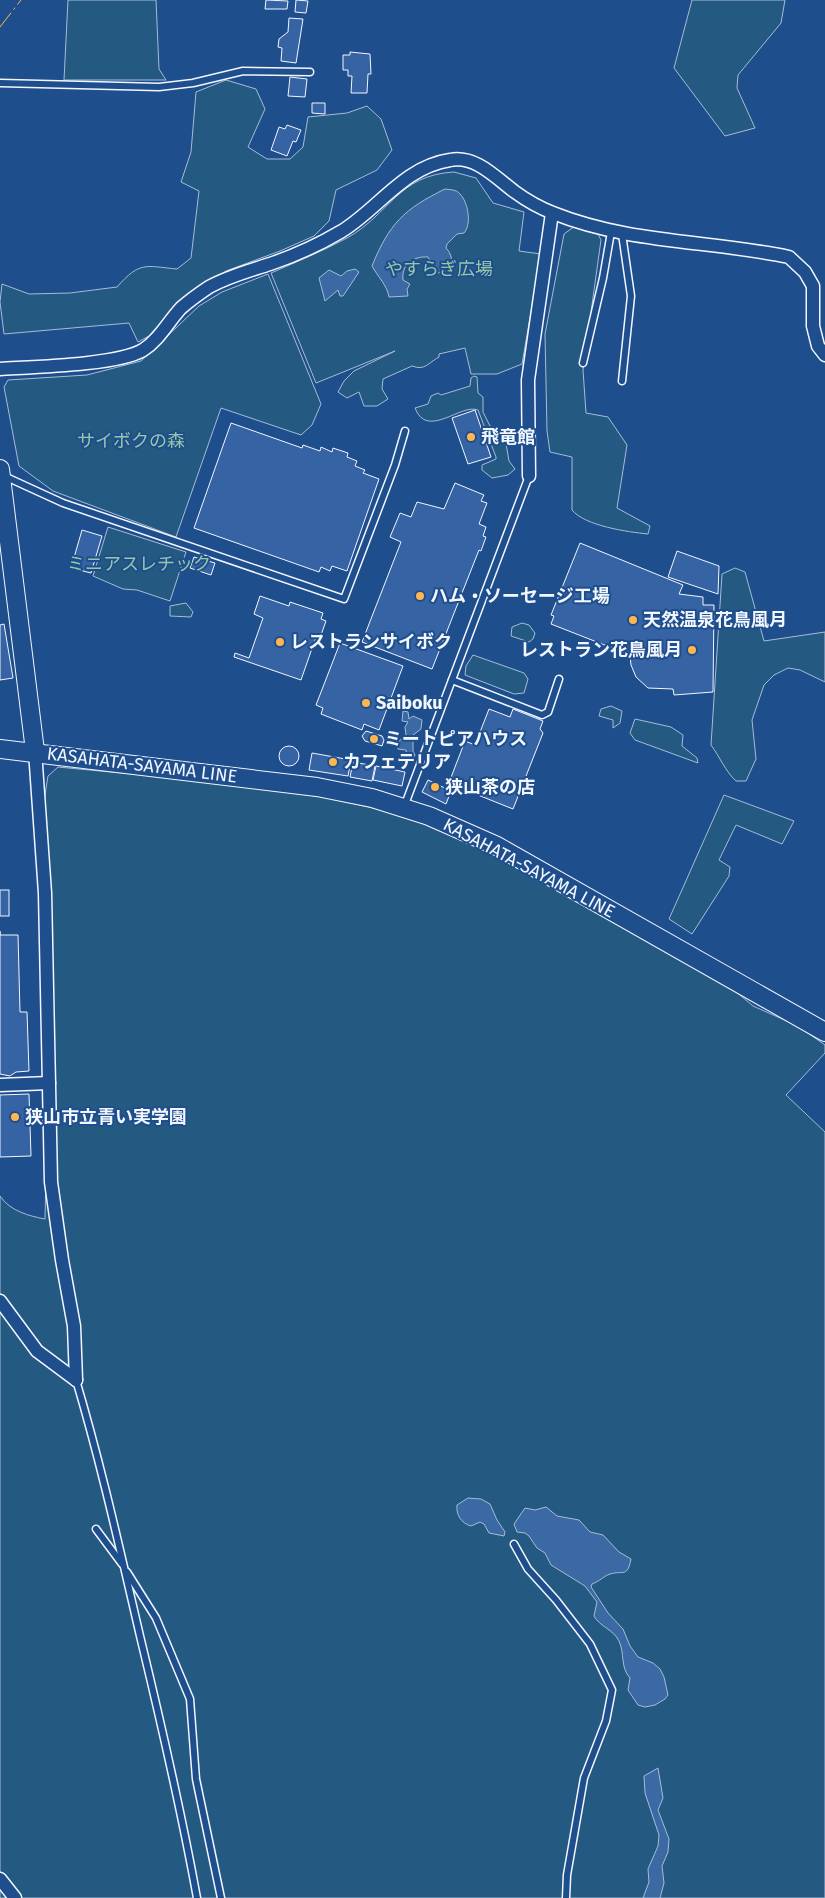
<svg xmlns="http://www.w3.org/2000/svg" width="825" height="1898" font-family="'Fira Sans','Noto Sans JP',sans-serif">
	<rect width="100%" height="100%" fill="#1f4e8c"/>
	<g fill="#245a82" stroke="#a8bbd7">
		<polygon points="68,0 156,0 159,69 166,80 64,80"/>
		<polygon points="692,0 785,0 781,23 738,75 737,88 755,128 725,136 674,68"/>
		<path d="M 226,80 L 256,89 L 265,109 L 248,147 L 267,159 L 290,159 L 303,147 L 308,117 L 347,113 L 367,106 L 381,119 L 392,150 L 377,170 L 336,190 L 329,221 L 314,236 L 280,251 L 226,271 L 171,313 L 149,336 L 138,342 L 129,323 L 4,334 L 0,302 L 2,284 L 29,294 L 70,293 L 117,287 C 140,261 145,266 177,269 L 191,258 L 199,191 L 181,182 L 191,152 L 196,92 Z"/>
		<path d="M 454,172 L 476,178 L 493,203 L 524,212 L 519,251 L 541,254 L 522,364 L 497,374 L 471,374 L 465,348 L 439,354 L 439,357 C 428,363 425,371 412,366 L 383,379 L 382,389 L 388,399 L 377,406 L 364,406 L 359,392 L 347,398 L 338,392 L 344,381 L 354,371 L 395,351 L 316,383 L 271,273 C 296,262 323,251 347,238 C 390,214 398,175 454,172 Z"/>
		<path d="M 575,226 L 598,234 L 601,240 L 583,370 L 586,413 L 608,417 L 627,445 L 617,508 L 650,526 L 648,534 C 628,532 585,526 572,510 L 572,457 L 550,452 L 547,431 L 545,334 L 564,234 Z"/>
		<polygon points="268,274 321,404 312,425 301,435 221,408 176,537 53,491 19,466 4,387 8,380 87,375 141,361 199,306 222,292"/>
		<path d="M 474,376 L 477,377 L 478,393 L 483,397 L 483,412 L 490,426 L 504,432 L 509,461 L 515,469 L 508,475 L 492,478 L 482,470 L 482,465 L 496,459 L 496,457 L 478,410 C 461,403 427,440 415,408 L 428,404 L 431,396 L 438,393 L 441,395 L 470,386 L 471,378 Z"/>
		<polygon points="108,527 186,552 170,601 137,590 123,589 93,576"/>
		<path d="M 735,568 L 745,572 L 764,641 L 825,632 L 825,682 L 800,670 L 788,668 L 774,675 L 764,685 L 752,720 L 756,759 L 746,781 L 736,781 C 725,771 720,757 711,745 L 722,574 Z"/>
		<polygon points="186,603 193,612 191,617 170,616 170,606"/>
		<polygon points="522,623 529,625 535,633 533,639 529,642 511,636 512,627"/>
		<polygon points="473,655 524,673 528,679 524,693 514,694 465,675 466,666"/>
		<polygon points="611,706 622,711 620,723 613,728 613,720 599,716 601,709"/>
		<polygon points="635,719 671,727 683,735 682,746 697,758 698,763 635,740 630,733"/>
		<path d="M 58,767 L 184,779 L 323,797 L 400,814 L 450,835 L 483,846 L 549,883 L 578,902 L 728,985 L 753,1006 L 798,1026 L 825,1045 L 825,1053 L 786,1095 L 825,1132 L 825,1898 L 0,1898 L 0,1196 C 10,1211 29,1216 45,1219 L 50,992 L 53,970 L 44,801 L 48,776 Z"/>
		<polygon points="724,795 794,821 782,844 736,825 719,860 730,867 729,876 692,934 669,919"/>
	</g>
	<g fill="#3b69a3" stroke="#a8bbd7">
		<path d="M 445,189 C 450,190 456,189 460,194 C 468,202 472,224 464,233 L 457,234 L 447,244 L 446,248 C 452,254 453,262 450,270 L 438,273 L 428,257 C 414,256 401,264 403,280 L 410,284 L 407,289 L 408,296 L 389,297 C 387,285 378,277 372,266 C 389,224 404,209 445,189 Z"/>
		<polygon points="355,269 359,272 343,296 340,296 338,290 325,301 319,278 329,270 341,276 347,271"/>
		<polygon points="403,711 408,712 409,719 413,716 422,720 421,729 413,735 413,751 415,755 412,760 407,757 406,750 398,749 396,744 406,735 405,727 408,722 402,721"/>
		<path d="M 468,1498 L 481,1499 L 490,1504 L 497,1520 L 505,1532 L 504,1536 L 489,1533 L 484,1524 L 480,1522 L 471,1526 C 461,1523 456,1515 457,1505 Z"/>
		<path d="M 546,1507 L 557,1516 L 579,1520 L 590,1532 L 603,1535 L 619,1552 L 631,1559 C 627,1578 624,1570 610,1574 C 604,1576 600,1581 592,1584 L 591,1587 L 608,1613 L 623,1629 L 630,1646 L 638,1657 L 653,1663 L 660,1669 L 664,1677 L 668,1695 L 665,1699 L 655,1705 L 645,1707 L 638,1705 L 628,1690 L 630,1678 C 620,1667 625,1654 619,1641 C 613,1629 600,1627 594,1616 L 597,1602 L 585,1586 L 551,1565 L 545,1553 L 537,1548 L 529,1536 L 525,1533 L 517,1532 L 514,1524 L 525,1508 L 535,1510 Z"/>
		<polygon points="658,1768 663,1798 658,1810 669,1839 668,1852 662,1866 664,1883 660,1898 643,1898 649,1882 648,1869 658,1846 659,1835 645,1793 644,1776"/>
	</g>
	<g fill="#3563a3" stroke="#f2f6ff">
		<polygon points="266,0 288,1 287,9 265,9"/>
		<polygon points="296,0 308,1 306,13 295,12"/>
		<polygon points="289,18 303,19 296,63 281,61 282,48 278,47 279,39 288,32"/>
		<polygon points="350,52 370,54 371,74 368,74 367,93 351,93 352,76 348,76 348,70 343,70 343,55 350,55"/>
		<polygon points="290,77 307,79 305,97 288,96"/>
		<polygon points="312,103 325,103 325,114 312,113"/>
		<polygon points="287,125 301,130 296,142 293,141 287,156 271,150 279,127 285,129"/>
		<polygon points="475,410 491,457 468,464 452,418"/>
		<polygon points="231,423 302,448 303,445 320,451 321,447 332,452 333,448 348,453 347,457 357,461 355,466 365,470 363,473 379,479 347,571 332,566 330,571 321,567 319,572 194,528"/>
		<polygon points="455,483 484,495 481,501 487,503 479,524 486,527 483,536 486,537 481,551 479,550 432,669 362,642 401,542 390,537 400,513 411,517 417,502 444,509"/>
		<polygon points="82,530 102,536 91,573 71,568"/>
		<polygon points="580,543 683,585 679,594 703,597 703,605 714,605 713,692 674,695 673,689 648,688 636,677 631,665 630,655 551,624 554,616 551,615"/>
		<polygon points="677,551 719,566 718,594 668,577"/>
		<polygon points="194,557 215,563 211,575 190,568"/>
		<polygon points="260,596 289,606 290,602 323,613 321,619 326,621 320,638 316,637 301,680 234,657 235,653 249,658 263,618 254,614"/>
		<polygon points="4,624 13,678 0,680 0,625"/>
		<polygon points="340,643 403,666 379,730 364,724 362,730 321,714 323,708 316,705"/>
		<polygon points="489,709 510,717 513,709 543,721 540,729 543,733 513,809 473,793 474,789 450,780 465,741 475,745"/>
		<polygon points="366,731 382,736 384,740 382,746 365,741 362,736"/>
		<circle cx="289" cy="756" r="10"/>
		<polygon points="312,753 351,760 348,776 309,770"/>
		<polygon points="353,762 375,766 372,781 350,777"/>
		<polygon points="376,766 405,772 402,786 373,780"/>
		<polygon points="428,780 451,791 446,804 422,792"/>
		<rect x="0" y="890" width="9" height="26"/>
		<polygon points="0,931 0,935 18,935 20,1012 27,1012 29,1071 16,1072 10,1076 0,1074"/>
		<polygon points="29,1094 31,1156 0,1157 0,1095"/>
	</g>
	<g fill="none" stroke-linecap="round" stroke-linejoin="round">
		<defs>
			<g id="lane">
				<polyline points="0,83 159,87 193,83 243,71 310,72"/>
				<polyline points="622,234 631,296 622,381"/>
				<polyline points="583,363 603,278 611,232"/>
				<polyline points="4,476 63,503 344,599 395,465 405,431"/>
				<polyline points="452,680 542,715 548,712 559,679"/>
				<polyline points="404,807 529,476"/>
				<path d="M 76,1380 C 101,1464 120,1550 140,1636 C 161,1723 181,1810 197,1898"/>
				<polyline points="96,1529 122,1564"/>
				<polyline points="514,1544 528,1569 556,1600 590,1644 612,1690 606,1721 584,1778 567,1875 566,1898"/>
				<polyline points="127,1572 156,1618 190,1699 196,1779 221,1898"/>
			</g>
			<g id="street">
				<path d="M 0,369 C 32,367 118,365 143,350 C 159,340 168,322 181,308 C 189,301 200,293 209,287 C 229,276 249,271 270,264 C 294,256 320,244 342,231 C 379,208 404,167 450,160 C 476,155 496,178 515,192 C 526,200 540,208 553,213 C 631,244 708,240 789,257 L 805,272 L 813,286 L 813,326 L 818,346 L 825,355"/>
				<polyline points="529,476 528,380 552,213"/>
				<polyline points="35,751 45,893 51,1182 62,1260 74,1326 76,1380"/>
				<polyline points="0,1085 49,1083"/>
				<polyline points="0,1301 37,1351 76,1380"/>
				<polyline points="0,1879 15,1898"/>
			</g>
			<g id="secondary">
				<polyline points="0,469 35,751"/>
				<polyline points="0,749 317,787 372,798 429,816 497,846 825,1032"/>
			</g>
		</defs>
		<use href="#lane" stroke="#f2f6ff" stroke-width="9"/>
		<use href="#street" stroke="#f2f6ff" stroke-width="15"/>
		<use href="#secondary" stroke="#f2f6ff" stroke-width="20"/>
		<use href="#lane" stroke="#1f4e8c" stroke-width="6"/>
		<use href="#street" stroke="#1f4e8c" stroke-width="12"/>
		<use href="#secondary" stroke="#1f4e8c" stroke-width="18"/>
		<polyline stroke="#ffb74d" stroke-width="1" stroke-dasharray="18 4 2.5 4" stroke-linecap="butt" points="0,27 21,0"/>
	</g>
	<g fill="#ffb74d" stroke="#1f4e8c" stroke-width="2">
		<circle cx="471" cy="437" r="5"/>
		<circle cx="420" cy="596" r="5"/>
		<circle cx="633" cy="620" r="5"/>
		<circle cx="280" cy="642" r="5"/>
		<circle cx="692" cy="650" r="5"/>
		<circle cx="366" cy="703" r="5"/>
		<circle cx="374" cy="739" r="5"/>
		<circle cx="333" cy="762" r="5"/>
		<circle cx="435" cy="787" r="5"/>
		<circle cx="15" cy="1117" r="5"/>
	</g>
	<g text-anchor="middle" stroke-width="4" stroke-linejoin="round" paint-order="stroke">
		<g font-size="18" fill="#97c8a6" stroke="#1f4e8c">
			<text x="439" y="275">やすらぎ広場</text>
			<text x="131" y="447">サイボクの森</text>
			<text x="139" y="570">ミニアスレチック</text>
		</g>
		<g font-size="18" font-weight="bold" fill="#f2f6ff" stroke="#1f4e8c" text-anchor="start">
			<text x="481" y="443">飛竜館</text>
			<text x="430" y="602">ハム・ソーセージ工場</text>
			<text x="643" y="626">天然温泉花鳥風月</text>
			<text x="290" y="648">レストランサイボク</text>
			<text x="682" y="656" text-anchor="end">レストラン花鳥風月</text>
			<text x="376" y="709">Saiboku</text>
			<text x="384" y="745">ミートピアハウス</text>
			<text x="343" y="768">カフェテリア</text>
			<text x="445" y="793">狭山茶の店</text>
			<text x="25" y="1123">狭山市立青い実学園</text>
		</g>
		<g font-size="18" fill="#f2f6ff" stroke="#1f4e8c">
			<text transform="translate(142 765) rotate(7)" y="6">KASAHATA-SAYAMA LINE</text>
			<text transform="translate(529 868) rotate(28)" y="6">KASAHATA-SAYAMA LINE</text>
		</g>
	</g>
</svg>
